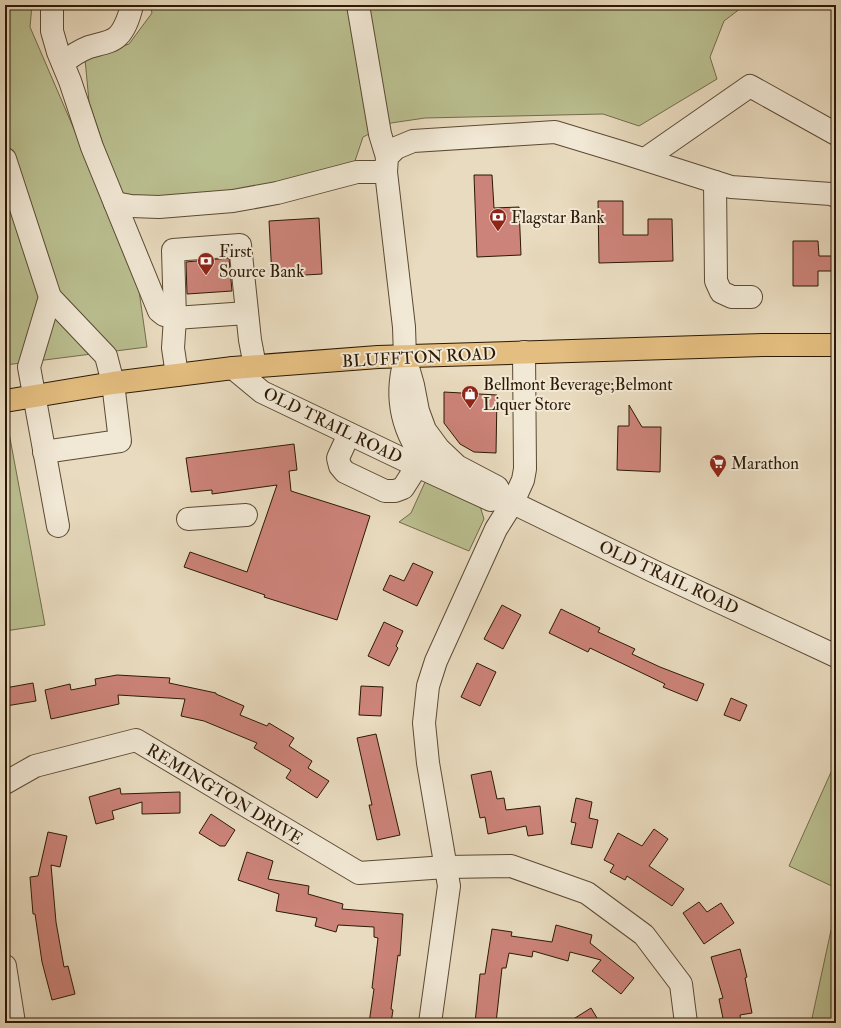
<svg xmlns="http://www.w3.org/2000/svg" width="841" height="1028" font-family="'IM FELL Double Pica',serif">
	<rect width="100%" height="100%" fill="#e9dbbf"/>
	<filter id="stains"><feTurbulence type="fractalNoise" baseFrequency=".005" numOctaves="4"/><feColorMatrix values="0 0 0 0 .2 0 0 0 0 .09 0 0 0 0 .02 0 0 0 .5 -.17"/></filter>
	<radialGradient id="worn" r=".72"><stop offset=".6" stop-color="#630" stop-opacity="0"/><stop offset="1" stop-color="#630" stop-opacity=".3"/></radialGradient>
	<g fill="#babf90" stroke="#736c4a">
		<polygon points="5,5 32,5 30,27 111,215 128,213 147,347 5,365"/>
		<polygon points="150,5 745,5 724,21 710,57 717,79 639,126 603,114 425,118 391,123 363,137 354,164 294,184 208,197 120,195 89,102 85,59 129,44 152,13"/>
		<polygon points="9,433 45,625 5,631 5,434"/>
		<polygon points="426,480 480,506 484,519 469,551 399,522 411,513"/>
		<polygon points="836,761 836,888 789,866"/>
		<polygon points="836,907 836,1023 811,1023"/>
	</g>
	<g fill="#cc8379" stroke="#2c1905">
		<polygon points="474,175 492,175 494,208 519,207 521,255 477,257"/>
		<polygon points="598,201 623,201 623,235 648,235 648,219 672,219 673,261 599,263"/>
		<polygon points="319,218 322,274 272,277 269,221"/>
		<polygon points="793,241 818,241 819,256 836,256 836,271 818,271 818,286 793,286"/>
		<polygon points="229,258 232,291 187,294 186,262"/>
		<polygon points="444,392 497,395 496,453 474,452 460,444 444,423"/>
		<polygon points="629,405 642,427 661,427 660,472 617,470 618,426 629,426"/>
		<polygon points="294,444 297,470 289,471 291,491 370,516 337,620 264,597 265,595 184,567 190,552 247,572 277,485 212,494 212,490 191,492 186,458"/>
		<polygon points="413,563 433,572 417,606 383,590 390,575 404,581"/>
		<polygon points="502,605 521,615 503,649 484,639"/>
		<polygon points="561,609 600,628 598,632 635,649 632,654 660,667 704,684 697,701 663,687 665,684 590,648 588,652 549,633"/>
		<polygon points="384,622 403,631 396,646 398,648 389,666 368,656"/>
		<polygon points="477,663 496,672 480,706 461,697"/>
		<polygon points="117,675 170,678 169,683 216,693 216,694 244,706 240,715 267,726 269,723 294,738 289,746 312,761 308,768 329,781 317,798 286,778 291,770 254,748 257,743 204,721 181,716 185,699 118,695 119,704 51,719 45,690 70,684 71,690 96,685 95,679"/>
		<polygon points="33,683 36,701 6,706 5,688"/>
		<polygon points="361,686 383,687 381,716 359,715"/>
		<polygon points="731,698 747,705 740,721 724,715"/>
		<polygon points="376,734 400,835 377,840 369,805 372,805 357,738"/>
		<polygon points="491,771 497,799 504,798 506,810 540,806 543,834 528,836 526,826 488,834 485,817 480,818 471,775"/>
		<polygon points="120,788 121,794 180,792 180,813 142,814 142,802 112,811 114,819 96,824 89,797"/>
		<polygon points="576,798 592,802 589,818 598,820 592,848 571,844 576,823 571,822"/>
		<polygon points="211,814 235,830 225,846 220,846 199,833"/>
		<polygon points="654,829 668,839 649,866 684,889 672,906 627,876 625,880 610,872 614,865 604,860 618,833 642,846"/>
		<polygon points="48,832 67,836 60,867 51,865 56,922 64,967 68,966 75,994 52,1000 42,962 35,914 33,914 30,877 38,876"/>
		<polygon points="247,852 273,861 268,879 309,886 308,894 343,904 342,909 403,914 400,956 398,955 391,1009 393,1010 391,1023 369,1023 374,989 372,988 378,938 374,937 374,927 338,925 336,932 315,926 317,918 276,911 279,894 238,880"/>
		<polygon points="699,902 707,912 721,903 734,923 704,944 683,913"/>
		<polygon points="556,925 592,935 590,943 634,978 621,994 592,971 601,960 570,952 568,961 533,951 532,957 509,953 506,968 502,968 496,1023 475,1023 480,974 485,974 492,929 512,932 511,936 552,942"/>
		<polygon points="740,949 747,977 745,978 752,1013 740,1015 741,1023 724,1023 719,999 723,998 711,957"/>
		<polygon points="591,1008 600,1023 567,1023"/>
	</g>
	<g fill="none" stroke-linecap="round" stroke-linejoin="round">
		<defs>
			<g id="minor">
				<polyline points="52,5 52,31 58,52 70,81 92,147 159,311 164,315 175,318 247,313"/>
				<polyline points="358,5 380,134 387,157"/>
				<path d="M 63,63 C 71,56 79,51 89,47 C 98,44 111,43 118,36 C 125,29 130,14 132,5"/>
				<polyline points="5,159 50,297 29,367 58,526"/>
				<polyline points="645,159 750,86 836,134"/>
				<polyline points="715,182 716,281 721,292 732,297 751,297"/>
				<polyline points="115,203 131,206 159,207 233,201 277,193 357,172 386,172"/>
				<polyline points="233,368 262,392 417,466 491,500 503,498 653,571 836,656"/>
				<path d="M 403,368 C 394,409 408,443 435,473"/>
				<polyline points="177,375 173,348 175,318 173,250 240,245 250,340 255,366"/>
				<polyline points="349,434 338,458 340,466 345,472 385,491 395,491 403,488 417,466"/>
				<polyline points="44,452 120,441 113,383 106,356 50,297"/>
				<polyline points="503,498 497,487 457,466 439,449 425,430 418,411 413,385 405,357 404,327 386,172 387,157 396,148 413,141 555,132 621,152 731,187 831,194 836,196"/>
				<polyline points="188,519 246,515"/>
				<polyline points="5,783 35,766 136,740 359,873 446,867 511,866 587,893 644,935 681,984 686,1023"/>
				<polyline points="5,966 14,1023"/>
				<polyline points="430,1023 449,886 428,763 424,723 428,686 436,661 496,529 513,502 523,480 525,469 524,352"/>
			</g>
			<polyline id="major" points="5,401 113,383 233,368 378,357 763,345 836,345"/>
		</defs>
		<use href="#minor" stroke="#5b4a34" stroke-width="24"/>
		<use href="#major" stroke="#2c1905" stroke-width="24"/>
		<use href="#minor" stroke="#f1e8d5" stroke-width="22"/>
		<use href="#major" stroke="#e4be80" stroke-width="22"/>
	</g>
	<defs>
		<symbol id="bank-pin" viewBox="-11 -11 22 30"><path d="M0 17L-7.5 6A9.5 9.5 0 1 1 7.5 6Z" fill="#8f2418" stroke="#f1e8d5"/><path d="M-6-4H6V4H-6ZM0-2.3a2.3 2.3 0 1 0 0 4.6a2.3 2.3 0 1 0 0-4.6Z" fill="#fff"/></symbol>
		<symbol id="shop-pin" viewBox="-11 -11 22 30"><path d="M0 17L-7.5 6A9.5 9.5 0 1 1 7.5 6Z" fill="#8f2418" stroke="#f1e8d5"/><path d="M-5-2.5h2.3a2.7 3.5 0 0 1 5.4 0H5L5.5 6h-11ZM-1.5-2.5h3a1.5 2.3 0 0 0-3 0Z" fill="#fff"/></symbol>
		<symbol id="supermarket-pin" viewBox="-11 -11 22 30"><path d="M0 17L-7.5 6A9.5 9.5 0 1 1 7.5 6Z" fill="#8f2418" stroke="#f1e8d5"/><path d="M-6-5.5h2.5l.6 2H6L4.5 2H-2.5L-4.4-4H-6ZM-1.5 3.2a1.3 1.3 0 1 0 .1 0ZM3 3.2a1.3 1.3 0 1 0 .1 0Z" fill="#fff"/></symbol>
	</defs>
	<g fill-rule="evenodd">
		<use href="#bank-pin" x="488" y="207" width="20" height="27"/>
		<use href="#bank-pin" x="196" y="251" width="20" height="27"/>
		<use href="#shop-pin" x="460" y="384" width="20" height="27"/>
		<use href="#supermarket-pin" x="708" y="453" width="20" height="27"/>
	</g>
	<g text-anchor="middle" stroke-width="4" stroke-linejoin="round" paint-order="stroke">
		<g font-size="17" fill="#2c1905" stroke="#f1e8d5" text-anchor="start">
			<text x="511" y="223">Flagstar Bank</text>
			<text x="219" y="257">First<tspan x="219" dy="20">Source Bank</tspan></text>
			<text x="483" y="390">Bellmont Beverage;Belmont<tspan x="483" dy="20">Liquer Store</tspan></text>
			<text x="731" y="469">Marathon</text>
		</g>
		<g font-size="17" fill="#2c1905" stroke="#f1e8d5">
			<text transform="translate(419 357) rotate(-3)" y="6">BLUFFTON ROAD</text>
			<text transform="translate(333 425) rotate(26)" y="6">OLD TRAIL ROAD</text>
			<text transform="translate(669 577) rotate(25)" y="6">OLD TRAIL ROAD</text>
			<text transform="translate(225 794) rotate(31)" y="6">REMINGTON DRIVE</text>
		</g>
	</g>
	<rect width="841" height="1028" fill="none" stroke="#e9dbbf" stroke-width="20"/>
	<rect x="6" y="6" width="829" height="1016" fill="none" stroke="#2c1905" stroke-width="2"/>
	<rect x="10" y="10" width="821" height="1008" fill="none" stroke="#2c1905"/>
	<rect width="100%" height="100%" filter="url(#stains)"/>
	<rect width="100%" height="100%" fill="url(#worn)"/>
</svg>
